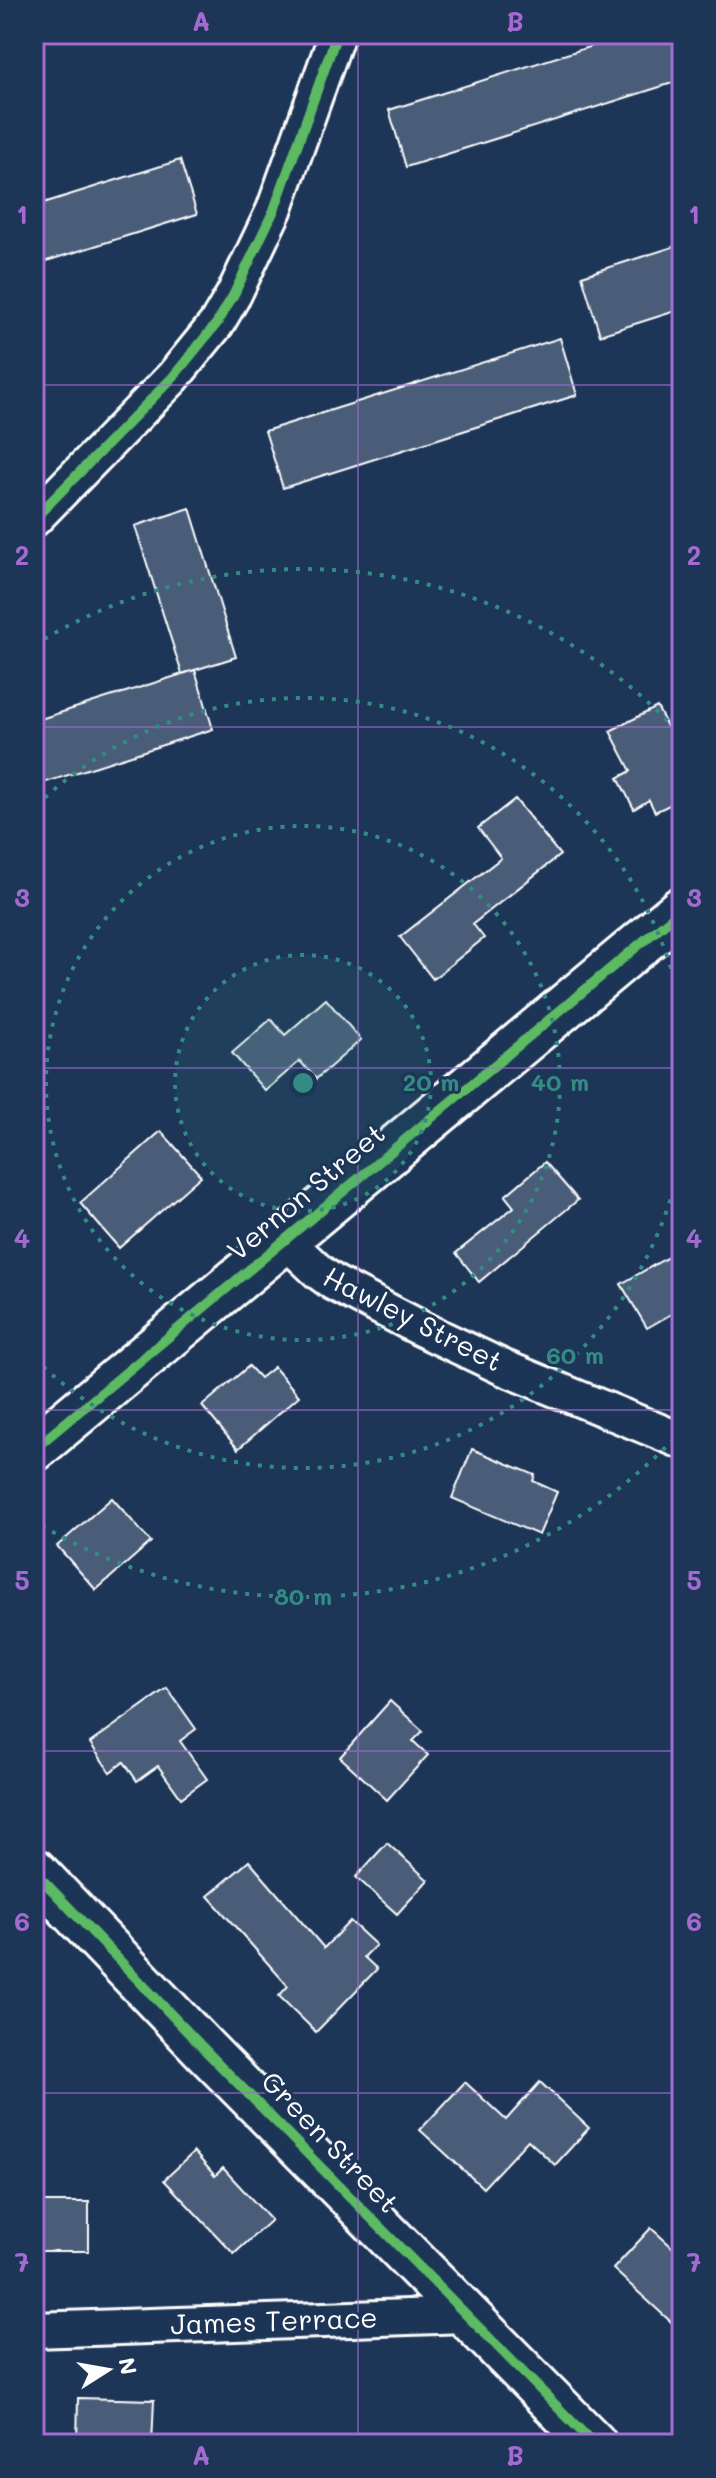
<svg xmlns="http://www.w3.org/2000/svg" width="716" height="2478" font-family="Mali,sans-serif">
	<rect width="100%" height="100%" fill="#1d3557"/>
	<filter id="ink" filterUnits="userSpaceOnUse"><feTurbulence type="fractalNoise" baseFrequency=".0125" numOctaves="2"/><feDisplacementMap in="SourceGraphic" scale="16" xChannelSelector="R" yChannelSelector="G"/><feConvolveMatrix kernelMatrix="1 2 1 2 8 2 1 2 1" color-interpolation-filters="sRGB"/></filter>
	<g filter="url(#ink)">
		<g fill="#4a5d79" stroke="#fff" stroke-width="2">
			<polygon points="630,34 682,34 682,80 406,167 389,110"/>
			<polygon points="180,160 197,214 34,265 34,206"/>
			<polygon points="682,244 682,309 600,335 582,276"/>
			<polygon points="560,338 577,395 283,488 265,431"/>
			<polygon points="190,508 236,657 182,674 135,526"/>
			<polygon points="195,670 213,729 34,786 34,721"/>
			<polygon points="657,707 682,755 682,799 655,812 649,800 634,809 618,778 631,771 610,731"/>
			<polygon points="515,799 560,855 473,924 484,938 433,979 400,937 501,858 478,828"/>
			<polygon points="326,999 361,1040 316,1079 300,1061 265,1091 232,1053 271,1019 285,1035"/>
			<polygon points="161,1131 201,1176 119,1248 80,1203"/>
			<polygon points="545,1162 578,1200 479,1282 456,1253 514,1207 505,1196"/>
			<polygon points="682,1249 682,1308 647,1328 621,1284"/>
			<polygon points="249,1366 260,1378 274,1367 299,1396 238,1449 202,1406"/>
			<polygon points="472,1449 535,1475 533,1481 557,1492 539,1535 452,1498"/>
			<polygon points="112,1498 151,1542 96,1590 57,1546"/>
			<polygon points="167,1688 196,1729 180,1741 207,1779 181,1798 158,1766 137,1781 124,1762 110,1772 90,1743"/>
			<polygon points="390,1701 423,1731 413,1741 428,1755 387,1800 340,1757"/>
			<polygon points="387,1843 428,1880 397,1914 356,1877"/>
			<polygon points="249,1861 324,1948 350,1921 376,1945 364,1957 377,1969 316,2032 279,1996 288,1986 208,1896"/>
			<polygon points="465,2082 506,2120 540,2082 589,2128 555,2165 528,2140 483,2188 420,2130"/>
			<polygon points="194,2152 215,2176 223,2168 271,2220 234,2254 164,2180"/>
			<polygon points="34,2202 89,2202 89,2251 36,2251 36,2248 34,2248"/>
			<polygon points="651,2228 682,2256 682,2332 613,2269"/>
			<polygon points="78,2398 154,2400 152,2444 77,2444"/>
		</g>
		<g fill="none" stroke-linecap="round" stroke-linejoin="round">
			<defs>
				<g id="street">
					<polyline points="34,519 173,377 217,323 234,294 274,210 337,34"/>
					<polyline points="285,1240 319,1272 334,1283 422,1329 502,1367 682,1441"/>
					<polyline points="34,2330 466,2315"/>
				</g>
				<g id="secondary">
					<polyline points="34,1449 682,909"/>
					<polyline points="34,1871 206,2051 594,2444"/>
				</g>
			</defs>
			<use href="#street" stroke="#fff" stroke-width="40"/>
			<use href="#secondary" stroke="#fff" stroke-width="50"/>
			<use href="#street" stroke="#1d3557" stroke-width="34"/>
			<use href="#secondary" stroke="#1d3557" stroke-width="44"/>
			<defs>
				<g id="cycleway">
					<polyline points="34,519 173,377 217,323 234,294 274,210 337,34"/>
					<polyline points="34,1449 682,909"/>
					<polyline points="34,1871 206,2051 594,2444"/>
				</g>
			</defs>
			<use href="#cycleway" stroke="#1d3557" stroke-width="15"/>
			<use href="#cycleway" stroke="#5cba63" stroke-width="10"/>
		</g>
	</g>
	<path fill="none" stroke="#a36bd2" stroke-width="2" stroke-opacity="0.55" d="M 358,34 L 358,2444M 34,385 L 682,385M 34,727 L 682,727M 34,1068 L 682,1068M 34,1410 L 682,1410M 34,1751 L 682,1751M 34,2093 L 682,2093"/>
	<circle cx="303" cy="1083" r="128" fill="#338b84" fill-opacity=".12"/>
	<g fill="none" stroke="#338b84" stroke-width="4" stroke-dasharray="4 8">
		<circle cx="303" cy="1083" r="128"/>
		<circle cx="303" cy="1083" r="257"/>
		<path d="M682 1153A385 385 0 0 1 36 1360M36 806A385 385 0 0 1 682 1013"/>
		<path d="M682 1430A514 514 0 0 1 34 1521M34 645A514 514 0 0 1 682 736"/>
	</g>
	<g text-anchor="middle" stroke-width="6" stroke-linejoin="round" paint-order="stroke">
		<g font-size="28" fill="#fff" stroke="#1d3557">
			<text transform="translate(306 1192) rotate(-40)" y="10">Vernon Street</text>
			<text transform="translate(413 1319) rotate(27)" y="10">Hawley Street</text>
			<text transform="translate(330 2142) rotate(46)" y="10">Green Street</text>
			<text transform="translate(274 2321) rotate(-2)" y="10">James Terrace</text>
		</g>
	</g>
	<circle cx="303" cy="1083" r="12" fill="#338b84" stroke="#1d3557" stroke-width="4"/>
	<g font-size="24" text-anchor="middle" font-weight="bold" fill="#338b84" stroke="#1d3557" stroke-width="6" stroke-linejoin="round" paint-order="stroke">
		<text x="431" y="1091">20 m</text>
		<text x="560" y="1091">40 m</text>
		<text x="575" y="1364">60 m</text>
		<text x="303" y="1605">80 m</text>
	</g>
	<rect width="716" height="2478" fill="none" stroke="#1d3557" stroke-width="88"/>
	<g transform="translate(108 2370) rotate(79)" stroke="#1d3557" stroke-width="6" paint-order="stroke">
	<path d="M0-6L14 30L0 20L-14 30Z" fill="#ffffff"/>
	<text y="-12" font-size="22" font-weight="bold" text-anchor="middle" fill="#ffffff">N</text>
	</g>
	<rect x="44" y="44" width="628" height="2390" fill="none" stroke="#a36bd2" stroke-width="3"/>
	<g font-size="26" text-anchor="middle" font-weight="bold" fill="#a36bd2">
		<text x="201" y="31">A</text>
		<text x="515" y="31">B</text>
		<text x="22" y="224">1</text>
		<text x="694" y="224">1</text>
		<text x="22" y="565">2</text>
		<text x="694" y="565">2</text>
		<text x="22" y="907">3</text>
		<text x="694" y="907">3</text>
		<text x="22" y="1248">4</text>
		<text x="694" y="1248">4</text>
		<text x="22" y="1590">5</text>
		<text x="694" y="1590">5</text>
		<text x="22" y="1931">6</text>
		<text x="694" y="1931">6</text>
		<text x="22" y="2272">7</text>
		<text x="694" y="2272">7</text>
		<text x="201" y="2465">A</text>
		<text x="515" y="2465">B</text>
	</g>
</svg>
